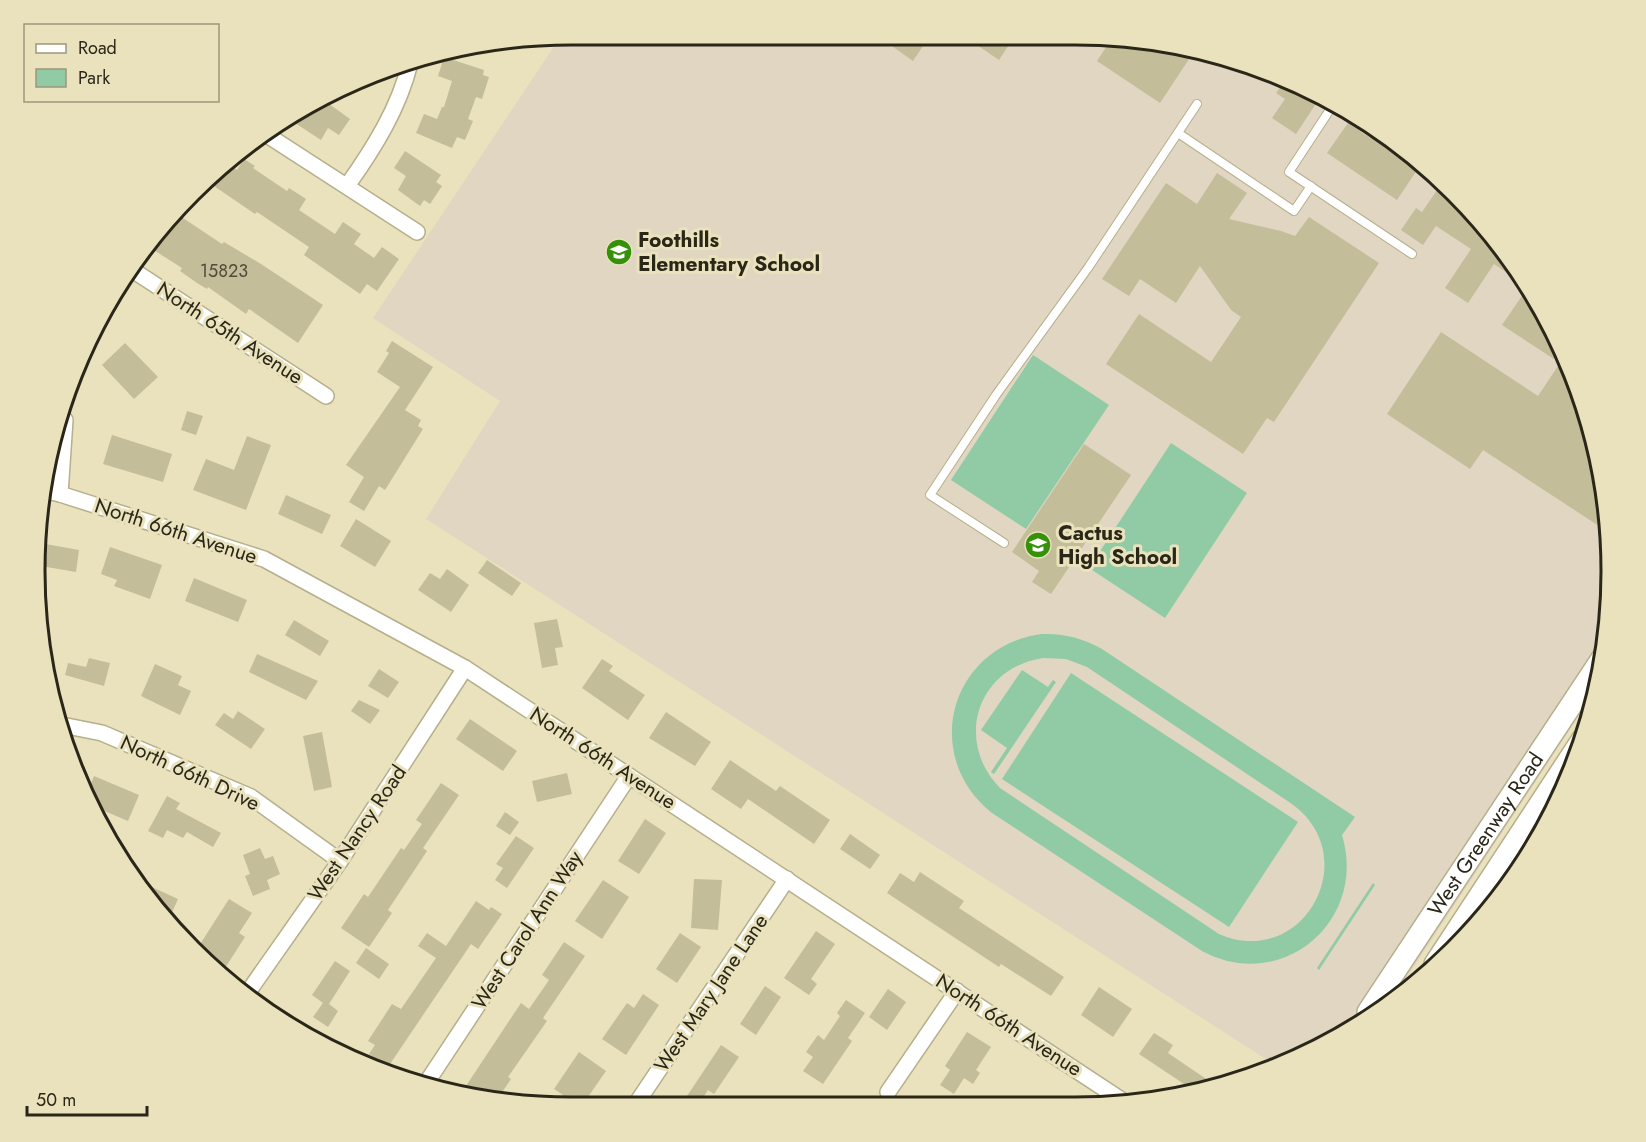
<svg xmlns="http://www.w3.org/2000/svg" width="1646" height="1142" font-family="Jost,sans-serif">
	<rect width="100%" height="100%" fill="#eae2bd"/>
	<polygon fill="#e0d6c2" points="571,35 1075,35 1179,45 1313,90 1455,192 1521,273 1571,366 1601,467 1611,571 1601,676 1597,688 1398,991 1313,1052 1275,1065 426,519 500,401 373,318 561,36"/>
	<g fill="#91cba6" fill-rule="evenodd">
		<polygon points="1033,355 1109,405 1026,529 951,480"/>
		<polygon points="1171,443 1247,493 1165,618 1089,568"/>
		<path d="M 1042,634 C 1063,633 1083,638 1102,649 L 1355,817 L 1342,835 C 1368,921 1282,994 1202,951 L 992,813 C 920,756 950,646 1042,634 ZM 1043,658 L 1066,659 L 1087,667 L 1289,802 C 1367,854 1304,971 1219,934 L 1000,788 C 954,741 977,668 1043,658 Z"/>
		<polygon points="1022,670 1048,687 1053,680 1056,682 994,774 991,772 1007,748 981,730"/>
		<polygon points="1071,673 1298,822 1229,927 1002,779"/>
		<polygon points="1373,883 1375,885 1319,970 1317,968"/>
	</g>
	<g fill="#c4bd99">
		<polygon points="875,34 931,34 913,61"/>
		<polygon points="961,34 1016,34 999,60"/>
		<polygon points="1112,38 1179,45 1195,50 1160,103 1097,61"/>
		<polygon points="444,57 484,70 483,75 489,77 482,99 476,97 468,119 473,121 465,140 457,137 452,148 416,133 424,114 437,119 442,107 444,107 452,81 438,76"/>
		<polygon points="1285,81 1313,90 1321,96 1296,134 1272,118 1285,99 1276,93"/>
		<polygon points="325,101 350,119 339,135 328,128 321,140 292,121 296,114"/>
		<polygon points="1348,123 1370,138 1373,134 1419,167 1397,200 1327,153"/>
		<polygon points="405,151 441,175 436,182 442,186 430,204 424,200 420,206 398,190 406,176 394,168"/>
		<polygon points="244,159 255,166 253,168 287,191 289,188 306,199 299,210 335,234 343,222 361,234 354,244 374,258 382,247 399,259 377,291 367,284 360,294 304,255 309,247 257,212 255,214 208,182 228,164 237,170"/>
		<polygon points="1217,173 1247,193 1229,219 1281,231 1295,236 1309,217 1379,263 1274,422 1267,418 1243,454 1106,364 1139,314 1211,362 1241,317 1231,310 1200,266 1176,303 1140,279 1129,296 1102,279 1166,183 1197,204"/>
		<polygon points="1442,183 1455,192 1521,273 1571,366 1601,467 1608,532 1483,450 1470,469 1387,414 1441,332 1538,396 1560,363 1502,325 1528,287 1494,264 1468,303 1445,288 1471,249 1436,226 1423,245 1401,230 1416,208 1422,212"/>
		<polygon points="174,212 222,244 224,242 261,264 323,305 298,343 249,309 246,314 208,287 207,289 197,283 180,271 182,268 149,247 167,218"/>
		<polygon points="392,341 433,367 405,410 421,420 418,426 423,429 385,490 379,486 364,511 349,502 364,477 346,465 400,387 377,372 389,353 386,351"/>
		<polygon points="125,343 158,377 134,399 102,365"/>
		<polygon points="187,411 203,416 196,435 181,430"/>
		<polygon points="112,435 172,454 163,482 103,464"/>
		<polygon points="247,436 271,445 246,510 193,490 206,459 234,470"/>
		<polygon points="1084,444 1131,475 1051,594 1032,582 1039,571 1012,552"/>
		<polygon points="286,495 331,515 322,534 278,514"/>
		<polygon points="356,519 391,541 375,567 340,546"/>
		<polygon points="40,543 79,550 76,572 41,566"/>
		<polygon points="110,547 162,565 150,599 114,586 117,580 101,574"/>
		<polygon points="487,560 521,583 512,596 478,573"/>
		<polygon points="447,569 469,585 451,612 418,590 430,573 440,579"/>
		<polygon points="194,578 247,600 238,622 185,601"/>
		<polygon points="557,619 563,647 555,648 558,665 542,668 534,623"/>
		<polygon points="294,620 329,641 320,656 285,635"/>
		<polygon points="257,654 318,681 306,700 249,672"/>
		<polygon points="89,658 110,663 104,686 65,675 68,663 86,667"/>
		<polygon points="602,659 613,666 609,671 645,695 628,720 582,688"/>
		<polygon points="155,664 182,676 178,685 191,691 180,715 141,696"/>
		<polygon points="379,669 399,682 388,698 368,686"/>
		<polygon points="359,700 380,710 370,724 351,711"/>
		<polygon points="238,711 265,729 251,749 215,725 224,713 233,719"/>
		<polygon points="666,712 711,742 695,766 649,738"/>
		<polygon points="470,719 517,751 503,771 456,739"/>
		<polygon points="322,732 332,787 314,791 303,736"/>
		<polygon points="730,760 776,791 780,786 830,820 814,844 748,799 741,809 711,789"/>
		<polygon points="567,773 572,794 537,802 532,781"/>
		<polygon points="94,776 139,795 128,821 88,804 86,796"/>
		<polygon points="441,783 459,795 423,848 427,851 388,910 392,913 369,947 341,928 364,894 368,897 401,848 404,850 422,824 416,820"/>
		<polygon points="167,796 180,803 176,809 221,833 213,847 187,832 183,838 167,830 163,838 148,831"/>
		<polygon points="505,812 519,822 510,835 496,826"/>
		<polygon points="645,819 666,833 639,874 618,861"/>
		<polygon points="850,834 880,855 870,869 840,849"/>
		<polygon points="516,836 534,848 507,888 495,880 503,868 496,864"/>
		<polygon points="260,848 265,859 273,856 280,874 267,880 270,889 253,896 245,876 250,874 243,855"/>
		<polygon points="920,872 964,901 959,908 1064,977 1051,996 1001,964 999,967 887,893 900,873 914,882"/>
		<polygon points="694,879 722,880 718,930 691,928"/>
		<polygon points="603,880 629,897 602,939 575,921"/>
		<polygon points="143,883 178,899 169,919 161,907"/>
		<polygon points="229,899 252,913 239,933 245,937 225,968 197,949"/>
		<polygon points="476,901 489,910 491,907 502,914 478,949 471,944 388,1067 369,1054 375,1045 368,1041 392,1004 401,1009 436,958 418,946 427,933 446,946"/>
		<polygon points="816,931 835,944 811,979 817,984 809,995 784,978"/>
		<polygon points="680,933 701,947 677,983 656,969"/>
		<polygon points="564,942 585,956 543,1018 547,1021 508,1077 511,1079 497,1100 460,1095 521,1003 529,1009 549,980 542,975"/>
		<polygon points="366,948 389,964 379,979 356,963"/>
		<polygon points="335,961 350,971 329,1004 338,1011 328,1027 313,1017 323,1003 312,995"/>
		<polygon points="765,986 781,997 756,1035 740,1024"/>
		<polygon points="1099,987 1132,1009 1113,1037 1081,1015"/>
		<polygon points="888,989 906,1002 887,1030 869,1017"/>
		<polygon points="643,994 659,1005 626,1055 602,1039 627,1003 634,1008"/>
		<polygon points="846,1000 865,1013 848,1038 852,1041 823,1084 803,1071 813,1057 806,1052 818,1035 824,1040 840,1016 837,1013"/>
		<polygon points="967,1032 991,1047 976,1070 980,1073 973,1084 964,1078 954,1094 940,1085 950,1070 945,1066"/>
		<polygon points="1154,1033 1173,1045 1168,1053 1215,1085 1196,1092 1139,1054"/>
		<polygon points="721,1045 739,1057 714,1094 708,1090 699,1104 687,1096"/>
		<polygon points="579,1052 606,1071 581,1107 554,1089"/>
	</g>
	<g fill="none" stroke-linecap="round" stroke-linejoin="round">
		<defs>
			<g id="lane">
				<polyline points="1333,105 1289,172 1412,254"/>
				<polyline points="1178,133 1294,211 1311,186"/>
				<polyline points="1004,543 930,495 996,395 1088,268 1197,104"/>
			</g>
			<g id="street">
				<polyline points="264,133 417,232"/>
				<path d="M 347,186 C 374,148 399,108 410,63"/>
				<polyline points="134,271 326,396"/>
				<polyline points="42,490 60,494 264,559 465,668 1126,1103"/>
				<polyline points="60,494 65,420"/>
				<polyline points="62,725 102,733 251,797 340,861"/>
				<polyline points="246,995 340,861 465,668"/>
				<polyline points="425,1085 629,776"/>
				<polyline points="888,1092 957,991"/>
				<polyline points="634,1107 787,879"/>
			</g>
			<g id="secondary">
				<polyline points="1435,964 1582,740"/>
				<path id="s1" d="M 1368,1012 L 1603,657"/>
			</g>
		</defs>
		<use href="#lane" stroke="#b6af8c" stroke-width="10"/>
		<use href="#street" stroke="#b6af8c" stroke-width="18"/>
		<use href="#secondary" stroke="#b6af8c" stroke-width="24"/>
		<use href="#lane" stroke="#fff" stroke-width="8"/>
		<use href="#street" stroke="#fff" stroke-width="15"/>
		<use href="#secondary" stroke="#fff" stroke-width="21"/>
	</g>
	<defs>
		<symbol id="school-disc" viewBox="-11 -11 22 22"><circle r="9.5" fill="#349109" stroke="#eae2bd"/><path d="M0-5L7-2L0 1L-7-2ZM-4 1L0 2.5L4 1V4Q0 6-4 4Z" fill="#fff"/></symbol>
	</defs>
	<g fill-rule="evenodd">
		<use href="#school-disc" x="604" y="237" width="30" height="30"/>
		<use href="#school-disc" x="1023" y="530" width="30" height="30"/>
	</g>
	<g text-anchor="middle" stroke-width="6" stroke-linejoin="round" paint-order="stroke">
		<g font-size="18" fill="#504c39">
			<text x="224" y="277">15823</text>
		</g>
		<g font-size="21" font-weight="bold" fill="#2a2719" stroke="#eae2bd" text-anchor="start">
			<text x="638" y="247">Foothills<tspan x="638" dy="24">Elementary School</tspan></text>
			<text x="1058" y="540">Cactus<tspan x="1058" dy="24">High School</tspan></text>
		</g>
		<g font-size="21" fill="#2a2719" stroke="#eae2bd">
			<text transform="translate(230 333) rotate(33)" y="7">North 65th Avenue</text>
			<text transform="translate(176 531) rotate(18)" y="7">North 66th Avenue</text>
			<text transform="translate(603 758) rotate(33)" y="7">North 66th Avenue</text>
			<text transform="translate(190 773) rotate(25)" y="7">North 66th Drive</text>
			<text transform="translate(357 833) rotate(-56)" y="7">West Nancy Road</text>
			<text dy="7" stroke="none"><textPath href="#s1" startOffset="213">West Greenway Road</textPath></text>
			<text transform="translate(527 930) rotate(-57)" y="7">West Carol Ann Way</text>
			<text transform="translate(711 993) rotate(-56)" y="7">West Mary Jane Lane</text>
			<text transform="translate(1009 1025) rotate(33)" y="7">North 66th Avenue</text>
		</g>
	</g>
	<path d="M0 0H1646V1142H0ZM571 45H1075A526 526 0 0 1 1601 571V571A526 526 0 0 1 1075 1097H571A526 526 0 0 1 45 571V571A526 526 0 0 1 571 45Z" fill="#eae2bd" fill-rule="evenodd"/>
	<path fill="none" stroke="#2a2719" stroke-width="3" d="M571 45H1075A526 526 0 0 1 1601 571V571A526 526 0 0 1 1075 1097H571A526 526 0 0 1 45 571V571A526 526 0 0 1 571 45Z"/>
	<rect x="24" y="24" width="195" height="78" fill="#eae2bd" stroke="#9d977b" stroke-width="1.5"/>
	<rect x="36" y="44" width="30" height="9" fill="#ffffff" stroke="#9d977b" stroke-width="1.5"/>
	<text x="78" y="54" font-size="18" fill="#2a2719">Road</text>
	<rect x="36" y="69" width="30" height="18" fill="#91cba6" stroke="#9d977b" stroke-width="1.5"/>
	<text x="78" y="84" font-size="18" fill="#2a2719">Park</text>
	<path d="M27 1106v9h120v-9" fill="none" stroke="#2a2719" stroke-width="3"/>
	<text x="36" y="1106" font-size="18" fill="#2a2719" stroke="#eae2bd" stroke-width="4.5" paint-order="stroke">50 m</text>
</svg>
